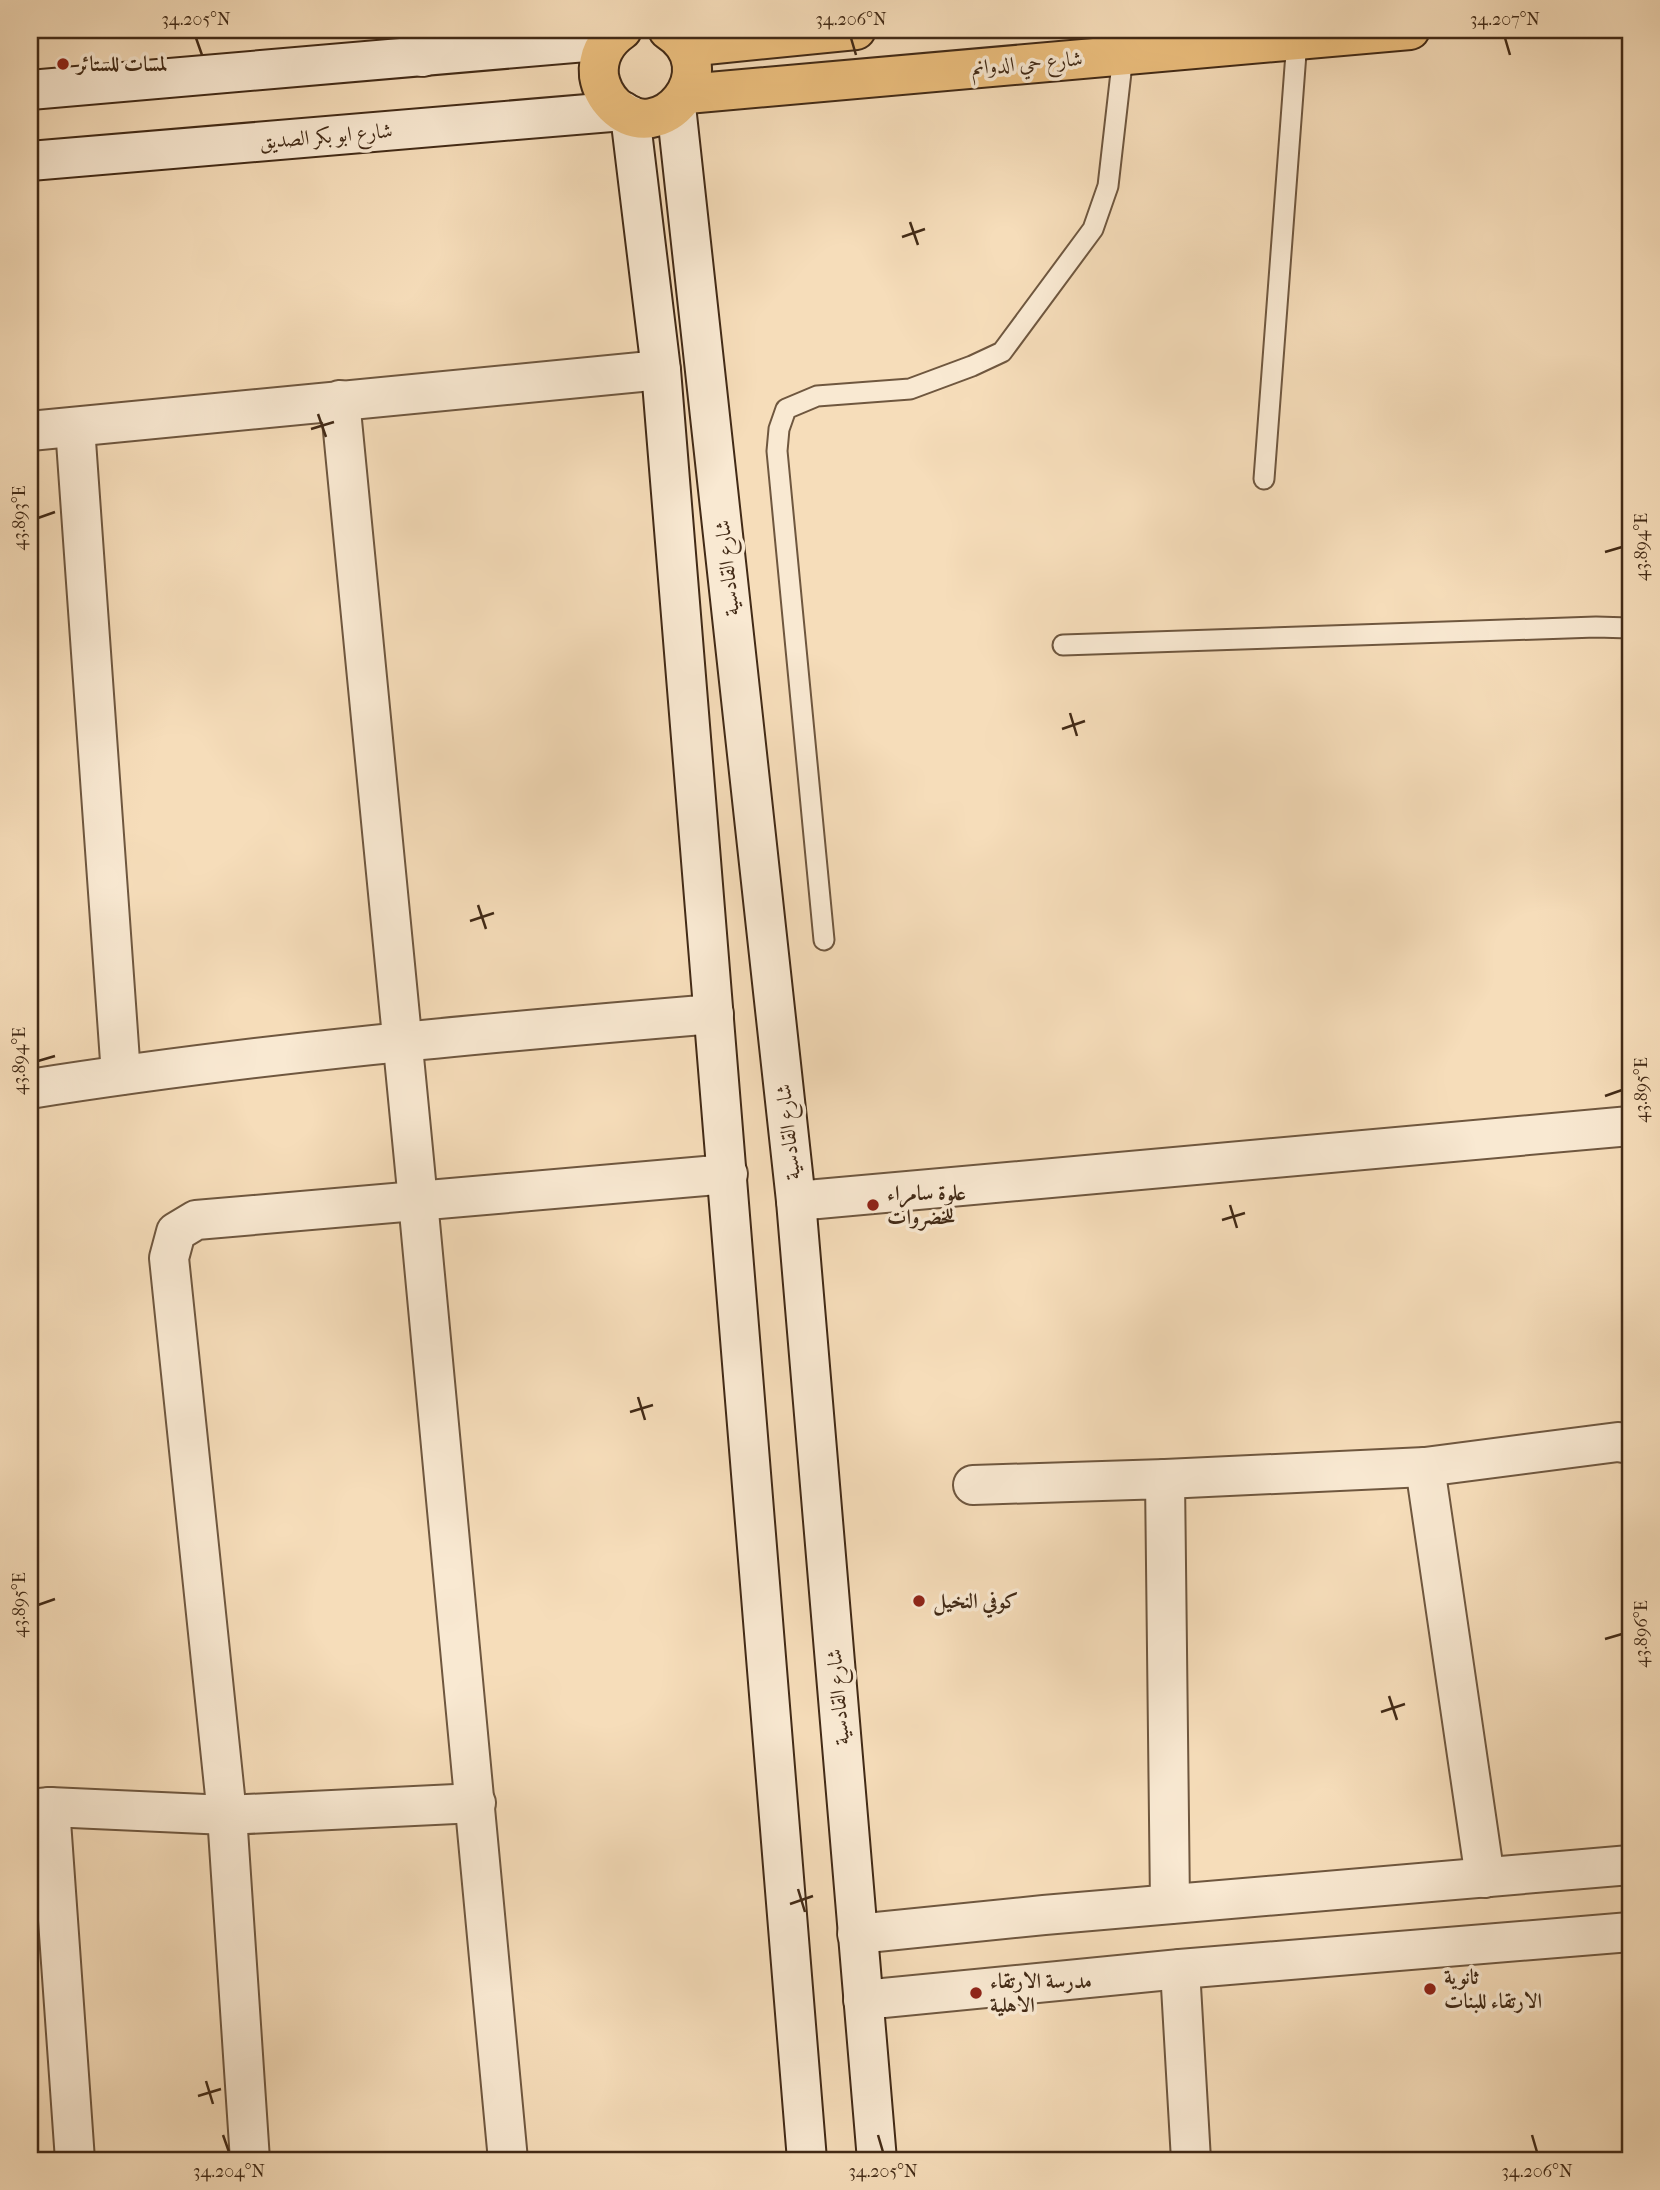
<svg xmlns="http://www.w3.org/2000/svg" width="1660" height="2190" font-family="'IM FELL French Canon',Amiri,serif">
	<rect width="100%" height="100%" fill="#f6ddba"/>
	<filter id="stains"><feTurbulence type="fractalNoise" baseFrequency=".00286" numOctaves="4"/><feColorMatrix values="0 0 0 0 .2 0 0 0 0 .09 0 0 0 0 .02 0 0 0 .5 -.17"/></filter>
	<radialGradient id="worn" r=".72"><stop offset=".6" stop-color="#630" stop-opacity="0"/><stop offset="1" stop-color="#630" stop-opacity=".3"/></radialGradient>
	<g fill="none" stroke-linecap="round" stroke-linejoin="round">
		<defs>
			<g id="service">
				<polyline points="1264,479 1297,40"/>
				<polyline points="1063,645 1596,627 1630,628"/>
				<polyline points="824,940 777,451 779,429 786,409 817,396 910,389 972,366 1002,352 1093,229 1108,186 1123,55"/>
			</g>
			<g id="minor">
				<polyline points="419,30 423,57"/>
				<polyline points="340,400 418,1201 508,2160"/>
				<polyline points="75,427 121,1075"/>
				<path d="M 30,1089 C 257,1053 485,1033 714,1014"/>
				<polyline points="796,1201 1630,1126"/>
				<polyline points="1425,1467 1485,1878"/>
				<polyline points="1165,1479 1425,1467 1618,1442 1630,1444"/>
				<polyline points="973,1485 1165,1479 1170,1904"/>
				<polyline points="50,1807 75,2160"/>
				<polyline points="30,1809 50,1807 227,1815 476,1803"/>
				<polyline points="1180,1969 1191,2160"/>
				<polyline points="250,2160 227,1815 169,1258 176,1232 196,1220 728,1174"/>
			</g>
			<g id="tertiary">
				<polyline points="30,431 661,370"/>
				<polyline points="857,1934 1044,1915 1630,1865"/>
				<polyline points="863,2000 1180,1969 1630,1932"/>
			</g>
			<g id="secondary">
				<polyline points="30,90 609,40"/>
				<polyline points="676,106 796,1201 877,2160"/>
				<polyline points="630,115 661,370 807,2160"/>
				<polyline points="30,161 623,111"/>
			</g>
			<g id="primary">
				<path d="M 622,30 C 606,41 597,56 599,76 C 601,88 606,97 614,105 C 660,151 729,69 668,30"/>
				<polyline points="686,47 856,30"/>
				<polyline points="687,94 1410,30"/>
			</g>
		</defs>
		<use href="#service" stroke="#6f573f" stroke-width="23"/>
		<use href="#minor" stroke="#6f573f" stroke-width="42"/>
		<use href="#tertiary" stroke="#6f573f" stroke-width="42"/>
		<use href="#secondary" stroke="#422a16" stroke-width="42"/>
		<use href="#primary" stroke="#422a16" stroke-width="42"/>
		<use href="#service" stroke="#f9e9d2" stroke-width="19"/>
		<use href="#minor" stroke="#f9e9d2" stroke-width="38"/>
		<use href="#tertiary" stroke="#f9e9d2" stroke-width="38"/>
		<use href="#secondary" stroke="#f9e9d2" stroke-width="38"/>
		<use href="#primary" stroke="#ebbe7d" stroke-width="38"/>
	</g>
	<path fill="none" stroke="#422a16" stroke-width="2.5" d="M 196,38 L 202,55M 851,38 L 856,55M 1505,38 L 1510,55M 910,222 L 918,245M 902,237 L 925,229M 318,414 L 326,437M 311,429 L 334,422M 38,518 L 55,512M 1605,552 L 1622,547M 1070,713 L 1077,736M 1062,729 L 1085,721M 478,905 L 486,929M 470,921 L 494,913M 38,1061 L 55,1056M 1605,1096 L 1622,1090M 1230,1205 L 1237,1228M 1222,1220 L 1245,1213M 638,1397 L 645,1420M 630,1412 L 653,1405M 38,1605 L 55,1599M 1605,1639 L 1622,1634M 1389,1696 L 1397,1720M 1381,1712 L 1405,1704M 798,1889 L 805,1912M 790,1904 L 813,1896M 206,2081 L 213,2104M 198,2096 L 221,2089M 223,2135 L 229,2152M 878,2135 L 883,2152M 1532,2135 L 1537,2152"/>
	<g fill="#8f2418" stroke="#f9e9d2" stroke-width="2.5">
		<circle cx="63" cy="64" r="7"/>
		<circle cx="873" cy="1205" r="7"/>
		<circle cx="919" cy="1601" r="7"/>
		<circle cx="1430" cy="1989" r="7"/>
		<circle cx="976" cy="1993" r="7"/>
	</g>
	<g text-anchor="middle" stroke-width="7" stroke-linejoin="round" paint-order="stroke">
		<g font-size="21" fill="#422a16" stroke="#f9e9d2">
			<text transform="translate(1027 63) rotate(-5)" y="7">شارع حي الدوانم</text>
			<text transform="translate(326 136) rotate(-5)" y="7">شارع ابو بكر الصديق</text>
			<text transform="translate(727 568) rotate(-96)" y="7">شارع القادسية</text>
			<text transform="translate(788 1132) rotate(-96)" y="7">شارع القادسية</text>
			<text transform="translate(838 1697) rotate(-95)" y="7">شارع القادسية</text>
		</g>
		<g font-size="21" font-weight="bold" fill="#422a16" stroke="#f9e9d2" text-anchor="start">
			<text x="77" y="71">لمسات للستائر</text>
			<text x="887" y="1200">علوة سامراء<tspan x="887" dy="24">للخضروات</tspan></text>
			<text x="933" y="1608">كوفي النخيل</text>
			<text x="1444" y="1984">ثانوية<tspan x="1444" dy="24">الارتقاء للبنات</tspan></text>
			<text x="990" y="1988">مدرسة الارتقاء<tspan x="990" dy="24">الاهلية</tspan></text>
		</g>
	</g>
	<rect width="1660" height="2190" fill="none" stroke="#f6ddba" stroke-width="77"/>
	<rect x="38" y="38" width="1584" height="2114" fill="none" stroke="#422a16" stroke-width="2.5"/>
	<g font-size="18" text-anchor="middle" fill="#422a16">
		<text x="196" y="25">34.205°N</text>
		<text x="851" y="25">34.206°N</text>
		<text x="1505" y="25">34.207°N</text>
		<text transform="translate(19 518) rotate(-90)" y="6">43.893°E</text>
		<text transform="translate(1641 547) rotate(-90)" y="6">43.894°E</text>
		<text transform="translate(19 1061) rotate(-90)" y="6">43.894°E</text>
		<text transform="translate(1641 1090) rotate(-90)" y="6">43.895°E</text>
		<text transform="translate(19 1605) rotate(-90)" y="6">43.895°E</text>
		<text transform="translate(1641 1634) rotate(-90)" y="6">43.896°E</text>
		<text x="229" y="2177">34.204°N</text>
		<text x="883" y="2177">34.205°N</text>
		<text x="1537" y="2177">34.206°N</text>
	</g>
	<rect width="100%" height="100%" filter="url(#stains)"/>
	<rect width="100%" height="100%" fill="url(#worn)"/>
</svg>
